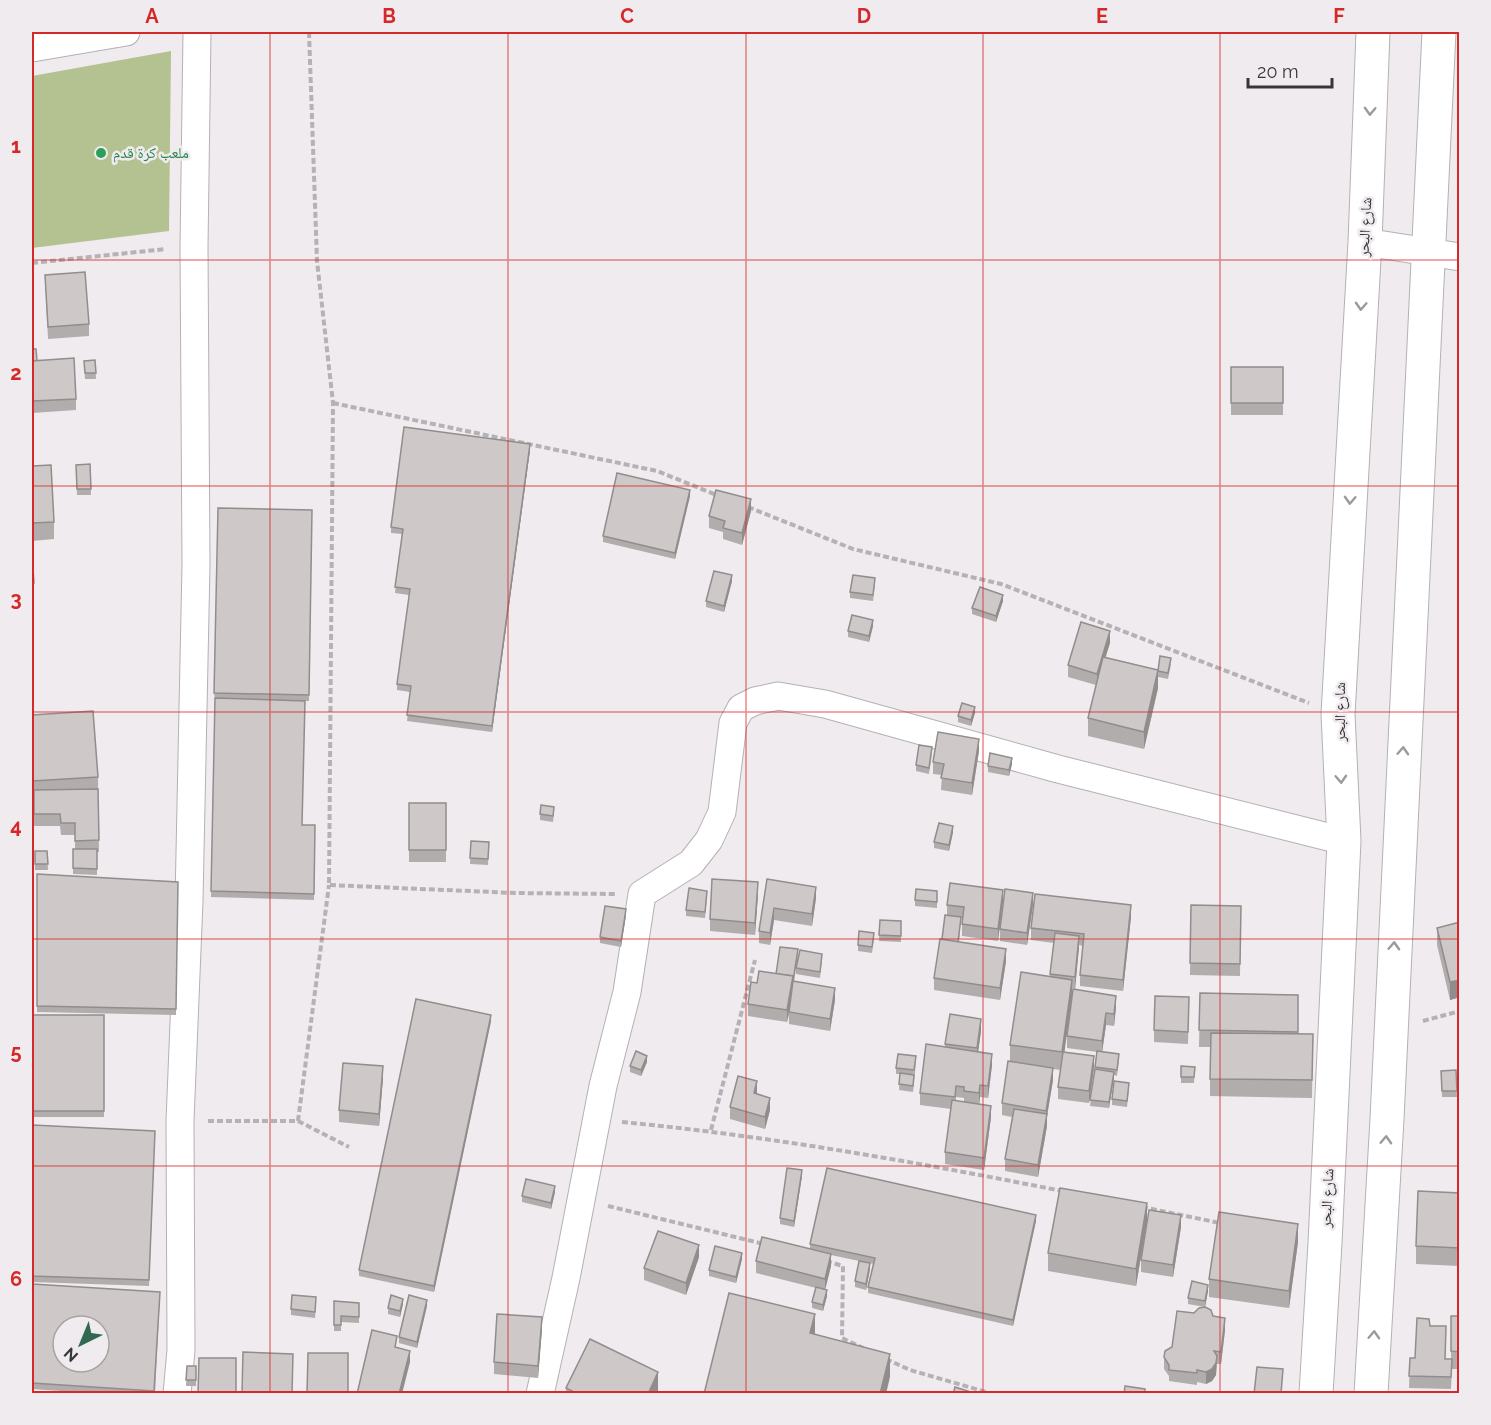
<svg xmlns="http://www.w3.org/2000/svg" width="1491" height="1425" font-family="Raleway,'Noto Naskh Arabic',sans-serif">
	<rect width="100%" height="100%" fill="#efebef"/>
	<polygon fill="#b4c292" points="171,51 169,231 32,248 32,76"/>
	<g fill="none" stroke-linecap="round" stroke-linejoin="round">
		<defs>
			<g id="minor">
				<polyline points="32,48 126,32"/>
				<polyline points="1365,242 1460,257"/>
				<polyline points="177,1394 181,1350 180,1121 189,901 196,565 194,247 197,32"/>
				<polyline points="540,1394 566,1278 603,1086 627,992 642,894 691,863 709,840 722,812 733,723 741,708 755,701 778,696 825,704 1058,769 1344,841"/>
			</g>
			<g id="secondary">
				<polyline points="1316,1394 1325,1243 1344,841 1338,714 1365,242 1373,32"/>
				<polyline points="1371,1394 1387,1119 1439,32"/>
			</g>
		</defs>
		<use href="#minor" stroke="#b4b1b4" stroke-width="29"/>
		<use href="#secondary" stroke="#b4b1b4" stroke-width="35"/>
		<g stroke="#b5b2b5" stroke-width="4" stroke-dasharray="6 3" stroke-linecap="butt">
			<polyline points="309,32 317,261 333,403 329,885 515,893 616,894"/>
			<polyline points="32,263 166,249"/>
			<polyline points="333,403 657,471 719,496"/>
			<polyline points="748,507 853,549 1001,584 1309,703"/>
			<polyline points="1423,1021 1460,1011"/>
			<polyline points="208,1121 298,1121 349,1147"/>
			<polyline points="298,1121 329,885"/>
			<path d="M 622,1122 C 769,1136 916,1162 1062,1191"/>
			<polyline points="711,1130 755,960"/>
			<polyline points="608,1206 764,1244"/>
			<polyline points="1142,1207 1220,1223"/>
			<polyline points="826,1261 843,1266 842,1338 863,1348"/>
			<polyline points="886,1359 910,1370 993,1394"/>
		</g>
		<use href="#minor" stroke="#fff" stroke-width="27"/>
		<use href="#secondary" stroke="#fff" stroke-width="33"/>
	</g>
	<g fill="#b1adac" fill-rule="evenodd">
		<polygon points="45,275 89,324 89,336 48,339"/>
		<polygon points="32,349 37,361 76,399 76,410 32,413"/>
		<polygon points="95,360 96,379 85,379 84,361"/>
		<rect x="1231" y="367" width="52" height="48"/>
		<polygon points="530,450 492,732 407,721 410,692 397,690 397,684 409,595 395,593 402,534 391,533 391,527"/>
		<polygon points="90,464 91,495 77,495 76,465"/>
		<polygon points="32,466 54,522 54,539 32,541"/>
		<polygon points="690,496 675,559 603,542 603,536"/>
		<polygon points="312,510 309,701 305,701 302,825 315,825 314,900 211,897 215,699 214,693"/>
		<polygon points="751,511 742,545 723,539 723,532 709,528 709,516"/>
		<polygon points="32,569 34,583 34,589 32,590"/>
		<polygon points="732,581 724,612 706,607 706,601"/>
		<polygon points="875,584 873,601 850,598 850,592"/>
		<polygon points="1003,601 996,622 972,614 972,608"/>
		<polygon points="873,626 869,642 848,637 848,631"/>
		<polygon points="1110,643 1105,657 1158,670 1171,664 1168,679 1158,677 1158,688 1144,749 1088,736 1088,718 1096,685 1068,677 1068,665"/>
		<polygon points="975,713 971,726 958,722 958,716"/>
		<polygon points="32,715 98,777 99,852 97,852 97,875 73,874 73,849 75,849 75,835 61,835 60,826 34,826 34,798 32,798"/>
		<polygon points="979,751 972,795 941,790 942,775 933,774 933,762"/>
		<polygon points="932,753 929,774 916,771 916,765"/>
		<polygon points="1012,764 1009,776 988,772 988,766"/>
		<rect x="409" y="803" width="37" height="59"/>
		<polygon points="554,813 553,822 540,820 540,814"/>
		<polygon points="953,832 949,851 934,848 934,842"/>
		<polygon points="471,841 489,842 488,865 470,864"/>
		<polygon points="35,851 47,851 48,870 35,870"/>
		<polygon points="37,874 178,882 176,1015 37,1012"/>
		<polygon points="767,879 816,898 812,926 774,920 770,945 759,943 759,931"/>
		<polygon points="937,891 937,908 915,906 915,900"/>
		<polygon points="758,894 755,935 710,931 710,919"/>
		<polygon points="707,897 705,918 686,916 686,910"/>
		<polygon points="1003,902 998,941 962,936 962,918 961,918 959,942 1006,961 1000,1000 934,990 934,978 947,915 947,905"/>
		<polygon points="1033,905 1027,945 1000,941 1000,929"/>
		<polygon points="1191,905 1241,906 1240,976 1190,975"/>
		<polygon points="626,915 621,947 600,943 600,937"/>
		<polygon points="1131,917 1123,991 1080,986 1080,975 1083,946 1079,945 1075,989 1072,988 1064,1052 1094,1068 1089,1103 1058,1099 1058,1087 1061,1070 1053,1069 1053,1080 1047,1116 1047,1126 1038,1177 1005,1171 1005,1159 1012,1117 1002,1115 1002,1103 1010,1062 1010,1045 1050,976 1054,943 1031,940 1031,928"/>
		<polygon points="880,920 901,921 901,942 879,941"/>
		<polygon points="1460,922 1460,997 1450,1000 1437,945 1437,928"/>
		<polygon points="874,939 872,953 858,951 858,945"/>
		<polygon points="798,955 794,982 835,1000 830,1031 789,1024 789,1015 787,1022 748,1016 748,1004 757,983 776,974"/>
		<polygon points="822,960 820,978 796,974 796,968"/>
		<polygon points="1200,993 1298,995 1298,1034 1313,1034 1312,1098 1210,1096 1210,1047 1199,1047"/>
		<polygon points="1116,1007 1114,1026 1106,1025 1102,1052 1119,1060 1117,1076 1114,1075 1109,1108 1090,1106 1097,1052 1067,1048 1067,1036"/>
		<polygon points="1189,1009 1188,1044 1154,1042 1154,1030"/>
		<rect x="32" y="1015" width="72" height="102"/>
		<polygon points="491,1021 434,1292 359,1276 359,1270"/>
		<path d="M 981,1031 L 978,1052 L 992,1065 L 988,1098 L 980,1097 L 979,1104 L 991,1117 L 984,1170 L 945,1164 L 945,1152 L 951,1109 L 920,1105 L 920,1093 L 945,1047 L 945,1044 ZM 956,1097 L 964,1098 L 964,1102 L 956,1101 Z"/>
		<polygon points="647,1062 641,1076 630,1072 630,1066"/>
		<polygon points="916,1062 913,1092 899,1090 900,1074 896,1074 896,1068"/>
		<polygon points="1181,1066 1195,1067 1194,1083 1181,1083"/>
		<polygon points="1456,1070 1457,1097 1442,1097 1441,1071"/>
		<polygon points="383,1078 379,1126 339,1122 339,1110"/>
		<polygon points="1129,1089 1127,1107 1112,1105 1112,1099"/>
		<polygon points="730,1107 770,1110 765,1129 730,1119"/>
		<polygon points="32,1125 155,1131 149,1286 32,1282"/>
		<polygon points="802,1176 794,1227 780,1224 780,1218"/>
		<polygon points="555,1192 551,1209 522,1202 522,1196"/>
		<polygon points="1460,1193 1460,1266 1416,1264 1416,1246"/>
		<polygon points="1036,1221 1013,1326 868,1293 868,1287 873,1264 870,1263 870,1269 866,1290 855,1287 855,1281 859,1261 831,1255 831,1266 825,1290 827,1296 823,1311 812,1308 812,1302 816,1288 756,1273 756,1261 810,1249 810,1244"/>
		<polygon points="1147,1221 1136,1286 1048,1271 1048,1253"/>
		<polygon points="1181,1227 1173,1277 1141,1272 1141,1260"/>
		<polygon points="1298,1242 1289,1308 1209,1297 1209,1279"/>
		<polygon points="699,1257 686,1295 644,1280 644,1268"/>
		<polygon points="742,1259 736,1283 709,1276 709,1270"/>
		<polygon points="32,1284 160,1292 155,1394 103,1394 32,1389"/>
		<polygon points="1208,1291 1205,1307 1188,1304 1188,1298"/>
		<polygon points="334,1301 359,1303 359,1323 341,1322 341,1331 334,1331"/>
		<polygon points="316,1303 315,1318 291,1315 291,1309"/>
		<polygon points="403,1304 400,1317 388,1314 388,1308"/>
		<polygon points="427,1306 417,1348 399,1343 399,1337"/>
		<polygon points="1194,1313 1213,1316 1225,1330 1221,1364 1217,1364 1216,1375 1212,1381 1206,1384 1197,1382 1197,1385 1169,1381 1169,1376 1164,1369 1164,1357 1172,1347"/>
		<polygon points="1451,1316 1460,1316 1460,1369 1452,1369 1451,1389 1409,1388 1410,1358 1451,1359"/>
		<polygon points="542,1329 538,1378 494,1374 494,1362"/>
		<polygon points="187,1366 196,1366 196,1386 186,1386"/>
		<polygon points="566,1388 658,1390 657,1394 566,1394"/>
	</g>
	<g fill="#908d8c">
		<polygon points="530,444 530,450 492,732 492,726"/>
		<polygon points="690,490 690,496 675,559 675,553"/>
		<polygon points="751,499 751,511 742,545 742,533"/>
		<polygon points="732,575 732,581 724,612 724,606"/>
		<polygon points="1003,595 1003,601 996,622 996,616"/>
		<polygon points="873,620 873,626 869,642 869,636"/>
		<polygon points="1110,631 1110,643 1097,685 1097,674"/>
		<polygon points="1158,670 1158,688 1144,749 1144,732"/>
		<polygon points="975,707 975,713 971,726 971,720"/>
		<polygon points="979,739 979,751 972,795 972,783"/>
		<polygon points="1012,758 1012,764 1009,776 1009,770"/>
		<polygon points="953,826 953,832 949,851 949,845"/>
		<polygon points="758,882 758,894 755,935 755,923"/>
		<polygon points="816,887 816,898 812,926 812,914"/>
		<polygon points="1003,890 1003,902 998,941 998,929"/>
		<polygon points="1033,893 1033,905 1027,945 1027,933"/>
		<polygon points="1131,905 1131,917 1123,991 1123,980"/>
		<polygon points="774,908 774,920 770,945 770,933"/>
		<polygon points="626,909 626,915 621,947 621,941"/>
		<polygon points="1079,936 1079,948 1075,989 1075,977"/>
		<polygon points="1006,949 1006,961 1000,1000 1000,988"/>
		<polygon points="793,976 793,988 787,1022 787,1010"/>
		<polygon points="1072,980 1072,997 1062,1070 1062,1052"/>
		<polygon points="1460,980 1460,997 1450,1000 1450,982"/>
		<polygon points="835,988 835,1000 830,1031 830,1019"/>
		<polygon points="1116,996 1116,1007 1114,1026 1114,1014"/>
		<polygon points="1106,1013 1106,1025 1102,1053 1102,1041"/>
		<polygon points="491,1015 491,1021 434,1292 434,1286"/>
		<polygon points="981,1019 981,1031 977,1060 977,1048"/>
		<polygon points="992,1054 992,1065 988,1098 988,1086"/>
		<polygon points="647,1056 647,1062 641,1076 641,1070"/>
		<polygon points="1094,1056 1094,1068 1089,1103 1089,1091"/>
		<polygon points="383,1066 383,1078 379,1126 379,1114"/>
		<polygon points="1053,1068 1053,1080 1047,1116 1047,1126 1038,1177 1038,1165 1046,1120 1046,1111"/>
		<polygon points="1114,1072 1114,1078 1109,1108 1109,1102"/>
		<polygon points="757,1081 757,1093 754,1105 754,1093"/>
		<polygon points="980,1085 980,1097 979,1105 979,1093"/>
		<polygon points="770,1098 770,1110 765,1129 765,1117"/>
		<polygon points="991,1106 991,1117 984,1170 984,1158"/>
		<polygon points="802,1170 802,1176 794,1227 794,1221"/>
		<polygon points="555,1186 555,1192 551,1209 551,1203"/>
		<polygon points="1147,1203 1147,1221 1136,1286 1136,1269"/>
		<polygon points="1036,1215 1036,1221 1013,1326 1013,1320"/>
		<polygon points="1181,1215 1181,1227 1173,1277 1173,1265"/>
		<polygon points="1298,1224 1298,1242 1289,1308 1289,1291"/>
		<polygon points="699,1245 699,1257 686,1295 686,1283"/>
		<polygon points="742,1253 742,1259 736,1283 736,1277"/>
		<polygon points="831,1254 831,1266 825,1290 825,1279"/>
		<polygon points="870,1263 870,1269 866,1290 866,1284"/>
		<polygon points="1208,1285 1208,1291 1205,1307 1205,1301"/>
		<polygon points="827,1290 827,1296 823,1311 823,1305"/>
		<polygon points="403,1299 403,1304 400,1317 400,1311"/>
		<polygon points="427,1300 427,1306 417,1348 417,1342"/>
		<polygon points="815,1314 815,1337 810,1333"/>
		<polygon points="542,1317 542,1329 538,1378 538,1366"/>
		<polygon points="1225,1318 1225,1330 1221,1364 1221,1352"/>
		<polygon points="410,1351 410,1362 402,1394 399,1394"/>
		<polygon points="890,1354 890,1377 886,1394 880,1394"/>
		<polygon points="1217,1356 1216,1375 1212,1381 1206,1384 1206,1372"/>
		<polygon points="658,1372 658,1390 657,1394 648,1394"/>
	</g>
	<g fill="#cec9c8" stroke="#908d8c" stroke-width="1.5" fill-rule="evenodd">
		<polygon points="85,272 89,324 48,327 45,275"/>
		<polygon points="32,349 36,349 37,361 32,361"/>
		<polygon points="74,358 76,399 32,401 32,361"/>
		<polygon points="95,360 96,373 85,373 84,361"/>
		<rect x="1231" y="367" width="52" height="36"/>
		<polygon points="404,427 530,444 492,726 407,715 411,686 397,684 410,589 395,587 403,529 391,527"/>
		<polygon points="90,464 91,489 77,489 76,465"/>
		<polygon points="51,465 54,522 32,523 32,466"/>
		<polygon points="617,473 690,490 675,553 603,536"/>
		<polygon points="716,490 751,499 742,533 723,528 725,521 709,516"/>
		<polygon points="218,508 312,510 309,695 214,693"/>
		<polygon points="32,569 33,569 34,583 32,584"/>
		<polygon points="714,571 732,575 724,606 706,601"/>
		<polygon points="853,575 875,578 873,595 850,592"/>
		<polygon points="980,587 1003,595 996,616 972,608"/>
		<polygon points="852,615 873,620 869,636 848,631"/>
		<polygon points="1081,622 1110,631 1097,674 1068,665"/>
		<polygon points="1160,656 1171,658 1168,673 1158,671"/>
		<polygon points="1103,657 1158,670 1144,732 1088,718"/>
		<polygon points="215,698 305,701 302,825 315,825 314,894 211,891"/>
		<polygon points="962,703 975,707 971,720 958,716"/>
		<polygon points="93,711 98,777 32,781 32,715"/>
		<polygon points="938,732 979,739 972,783 941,778 944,764 933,762"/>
		<polygon points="919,745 932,747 929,768 916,765"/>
		<polygon points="990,753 1012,758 1009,770 988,766"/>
		<polygon points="98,789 99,840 75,841 75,823 61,823 60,814 34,814 34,790"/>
		<rect x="409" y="803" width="37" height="47"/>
		<polygon points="541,805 554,807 553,816 540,814"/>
		<polygon points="939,823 953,826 949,845 934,842"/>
		<polygon points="471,841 489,842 488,859 470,858"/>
		<polygon points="73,849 97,849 97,869 73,868"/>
		<polygon points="35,851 47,851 48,864 35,864"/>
		<polygon points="37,874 178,882 176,1009 37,1006"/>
		<polygon points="712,879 758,882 755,923 710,919"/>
		<polygon points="767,879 816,887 812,914 774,908 770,933 759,931"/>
		<polygon points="950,883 1003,890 998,929 962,924 964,907 947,905"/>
		<polygon points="689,888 707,891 705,912 686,910"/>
		<polygon points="916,889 937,891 937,902 915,900"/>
		<polygon points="1005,889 1033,893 1027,933 1000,929"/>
		<polygon points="1035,894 1131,905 1123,980 1080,975 1084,934 1031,928"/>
		<polygon points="1191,905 1241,906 1240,964 1190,963"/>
		<polygon points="605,906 626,909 621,941 600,937"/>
		<polygon points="945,915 961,917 958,942 942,939"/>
		<polygon points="880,920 901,921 901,936 879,935"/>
		<polygon points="1460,922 1460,980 1450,982 1437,928"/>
		<polygon points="859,931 874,933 872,947 858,945"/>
		<polygon points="1055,933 1079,936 1075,977 1050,974"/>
		<polygon points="940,939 1006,949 1000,988 934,978"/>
		<polygon points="780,947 798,949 793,981 793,976 776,974"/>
		<polygon points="800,950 822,954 820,972 796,968"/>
		<polygon points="759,971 793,976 787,1010 748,1004 751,982 757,983"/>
		<polygon points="1021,972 1072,980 1062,1052 1010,1045"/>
		<polygon points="793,981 835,988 830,1019 789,1012"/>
		<polygon points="1073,989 1116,996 1114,1014 1106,1013 1102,1041 1067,1036"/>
		<polygon points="1200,993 1298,995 1298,1032 1199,1030"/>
		<polygon points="1155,996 1189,997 1188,1032 1154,1030"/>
		<polygon points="416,999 491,1015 434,1286 359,1270"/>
		<polygon points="950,1014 981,1019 977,1048 945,1044"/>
		<rect x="32" y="1015" width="72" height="96"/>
		<polygon points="1211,1033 1313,1034 1312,1080 1210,1079"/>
		<polygon points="926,1044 992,1054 988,1086 980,1085 979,1093 964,1091 964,1087 956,1086 955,1097 920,1093"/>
		<polygon points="636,1051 647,1056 641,1070 630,1066"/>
		<polygon points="1097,1051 1119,1054 1117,1070 1095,1067"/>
		<polygon points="1063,1052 1094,1056 1089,1091 1058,1087"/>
		<polygon points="898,1054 916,1056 914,1070 896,1068"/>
		<polygon points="1008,1061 1053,1068 1046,1111 1002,1103"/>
		<polygon points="343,1063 383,1066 379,1114 339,1110"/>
		<polygon points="1181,1066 1195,1067 1194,1077 1181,1077"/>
		<polygon points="1095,1069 1114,1072 1109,1102 1090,1100"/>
		<polygon points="1456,1070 1457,1091 1442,1091 1441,1071"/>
		<polygon points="900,1073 914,1075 913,1086 899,1084"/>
		<polygon points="738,1076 757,1081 754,1093 770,1098 765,1117 730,1107"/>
		<polygon points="1114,1081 1129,1083 1127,1101 1112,1099"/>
		<polygon points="952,1100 991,1106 984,1158 945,1152"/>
		<polygon points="1014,1109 1047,1114 1038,1165 1005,1159"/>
		<polygon points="32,1125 155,1131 149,1280 32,1276"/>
		<polygon points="787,1168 802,1170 794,1221 780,1218"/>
		<polygon points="827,1168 1036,1215 1013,1320 868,1287 875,1258 810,1244"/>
		<polygon points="526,1179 555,1186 551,1203 522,1196"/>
		<polygon points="1060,1188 1147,1203 1136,1269 1048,1253"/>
		<polygon points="1418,1191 1460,1193 1460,1248 1416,1246"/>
		<polygon points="1149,1210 1181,1215 1173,1265 1141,1260"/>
		<polygon points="1219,1212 1298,1224 1289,1291 1209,1279"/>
		<polygon points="658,1231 699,1245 686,1283 644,1268"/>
		<polygon points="762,1237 831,1254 825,1279 756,1261"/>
		<polygon points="715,1246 742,1253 736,1277 709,1270"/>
		<polygon points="859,1261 870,1263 866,1284 855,1281"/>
		<polygon points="1192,1281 1208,1285 1205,1301 1188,1298"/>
		<path d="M 32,1284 L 160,1292 L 154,1391 L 32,1383 ZM 63,1326 L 99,1326 L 99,1362 L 63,1362 Z"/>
		<polygon points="816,1287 827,1290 823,1305 812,1302"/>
		<polygon points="729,1293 815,1314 810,1333 890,1354 880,1394 704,1394"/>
		<polygon points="292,1295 316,1297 315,1312 291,1309"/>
		<polygon points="391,1295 403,1299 400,1311 388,1308"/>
		<polygon points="409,1295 427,1300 417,1342 399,1337"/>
		<polygon points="334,1301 359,1303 359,1317 341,1316 341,1325 334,1325"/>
		<polygon points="1205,1307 1211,1310 1213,1316 1225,1318 1221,1352 1214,1351 1217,1356 1216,1363 1212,1369 1206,1372 1197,1370 1197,1373 1169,1370 1169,1365 1164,1357 1165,1351 1172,1347 1177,1311 1194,1313 1199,1308"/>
		<polygon points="497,1314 542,1317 538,1366 494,1362"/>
		<polygon points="1451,1316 1460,1316 1460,1352 1451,1351"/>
		<polygon points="1417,1318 1429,1319 1430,1326 1446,1326 1445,1359 1452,1359 1451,1377 1409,1376 1410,1358 1415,1358"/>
		<polygon points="372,1330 397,1336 395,1347 410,1351 399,1394 357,1394"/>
		<polygon points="590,1339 658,1372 648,1394 578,1394 566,1388"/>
		<polygon points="243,1352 293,1354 292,1394 242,1394"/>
		<polygon points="308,1353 348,1353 348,1394 307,1394"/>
		<polygon points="199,1358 236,1358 236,1394 198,1394"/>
		<polygon points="187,1366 196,1366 196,1380 186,1380"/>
		<polygon points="1257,1367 1283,1369 1281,1394 1254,1394"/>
		<polygon points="1125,1386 1145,1389 1145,1394 1124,1394"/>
		<polygon points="955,1387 977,1394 953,1394"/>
	</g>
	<defs><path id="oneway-chevron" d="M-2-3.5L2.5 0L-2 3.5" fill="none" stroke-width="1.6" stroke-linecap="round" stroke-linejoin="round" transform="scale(1.5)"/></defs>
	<g stroke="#9c9a9c">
		<use href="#oneway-chevron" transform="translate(1370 111) rotate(92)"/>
		<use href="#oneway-chevron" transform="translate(1361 306) rotate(93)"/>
		<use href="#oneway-chevron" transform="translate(1350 500) rotate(93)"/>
		<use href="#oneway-chevron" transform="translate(1403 751) rotate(-87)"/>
		<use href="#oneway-chevron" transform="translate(1341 779) rotate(87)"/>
		<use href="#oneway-chevron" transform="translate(1394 946) rotate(-87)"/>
		<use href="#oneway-chevron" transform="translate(1386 1140) rotate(-87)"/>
		<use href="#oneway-chevron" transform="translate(1374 1335) rotate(-87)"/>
	</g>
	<path fill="none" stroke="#d62828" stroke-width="1.5" stroke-opacity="0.55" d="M 270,32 L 270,1394M 508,32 L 508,1394M 746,32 L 746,1394M 983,32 L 983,1394M 1220,32 L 1220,1394M 32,260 L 1460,260M 32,486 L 1460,486M 32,712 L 1460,712M 32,939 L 1460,939M 32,1166 L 1460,1166"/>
	<circle fill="#2e9e5b" stroke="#efebef" stroke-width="2" cx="101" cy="153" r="6"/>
	<g text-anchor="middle" stroke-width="5" stroke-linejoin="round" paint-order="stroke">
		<g font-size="15" fill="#27864d" stroke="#efebef" text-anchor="start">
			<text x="113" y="158">ملعب كرة قدم</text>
		</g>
		<g font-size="15" fill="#383638" stroke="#efebef">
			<text transform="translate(1365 227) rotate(-87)" y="5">شارع البحر</text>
			<text transform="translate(1340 712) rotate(-90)" y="5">شارع البحر</text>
			<text transform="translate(1327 1198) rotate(-87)" y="5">شارع البحر</text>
		</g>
	</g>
	<rect width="1491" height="1425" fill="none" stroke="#efebef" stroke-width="66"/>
	<g transform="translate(81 1344) rotate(223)"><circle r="28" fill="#efebef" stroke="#a6a3a6" stroke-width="1.5"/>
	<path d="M0-4.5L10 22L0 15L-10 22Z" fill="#306850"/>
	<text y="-9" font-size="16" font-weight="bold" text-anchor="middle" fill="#383638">N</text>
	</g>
	<path d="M1248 78v9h84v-9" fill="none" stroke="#383638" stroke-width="3"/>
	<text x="1257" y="78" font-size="18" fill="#383638" stroke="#efebef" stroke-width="4.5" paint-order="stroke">20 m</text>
	<rect x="33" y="33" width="1425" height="1359" fill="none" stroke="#d62828" stroke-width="2"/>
	<g font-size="20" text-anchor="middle" font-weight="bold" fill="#d62828">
		<text x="152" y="23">A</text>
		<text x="389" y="23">B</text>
		<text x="627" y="23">C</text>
		<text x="864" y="23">D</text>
		<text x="1102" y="23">E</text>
		<text x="1339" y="23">F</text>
		<text x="16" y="153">1</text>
		<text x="16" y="380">2</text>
		<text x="16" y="606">3</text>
		<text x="16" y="833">4</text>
		<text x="16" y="1059">5</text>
		<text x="16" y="1286">6</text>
	</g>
</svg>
